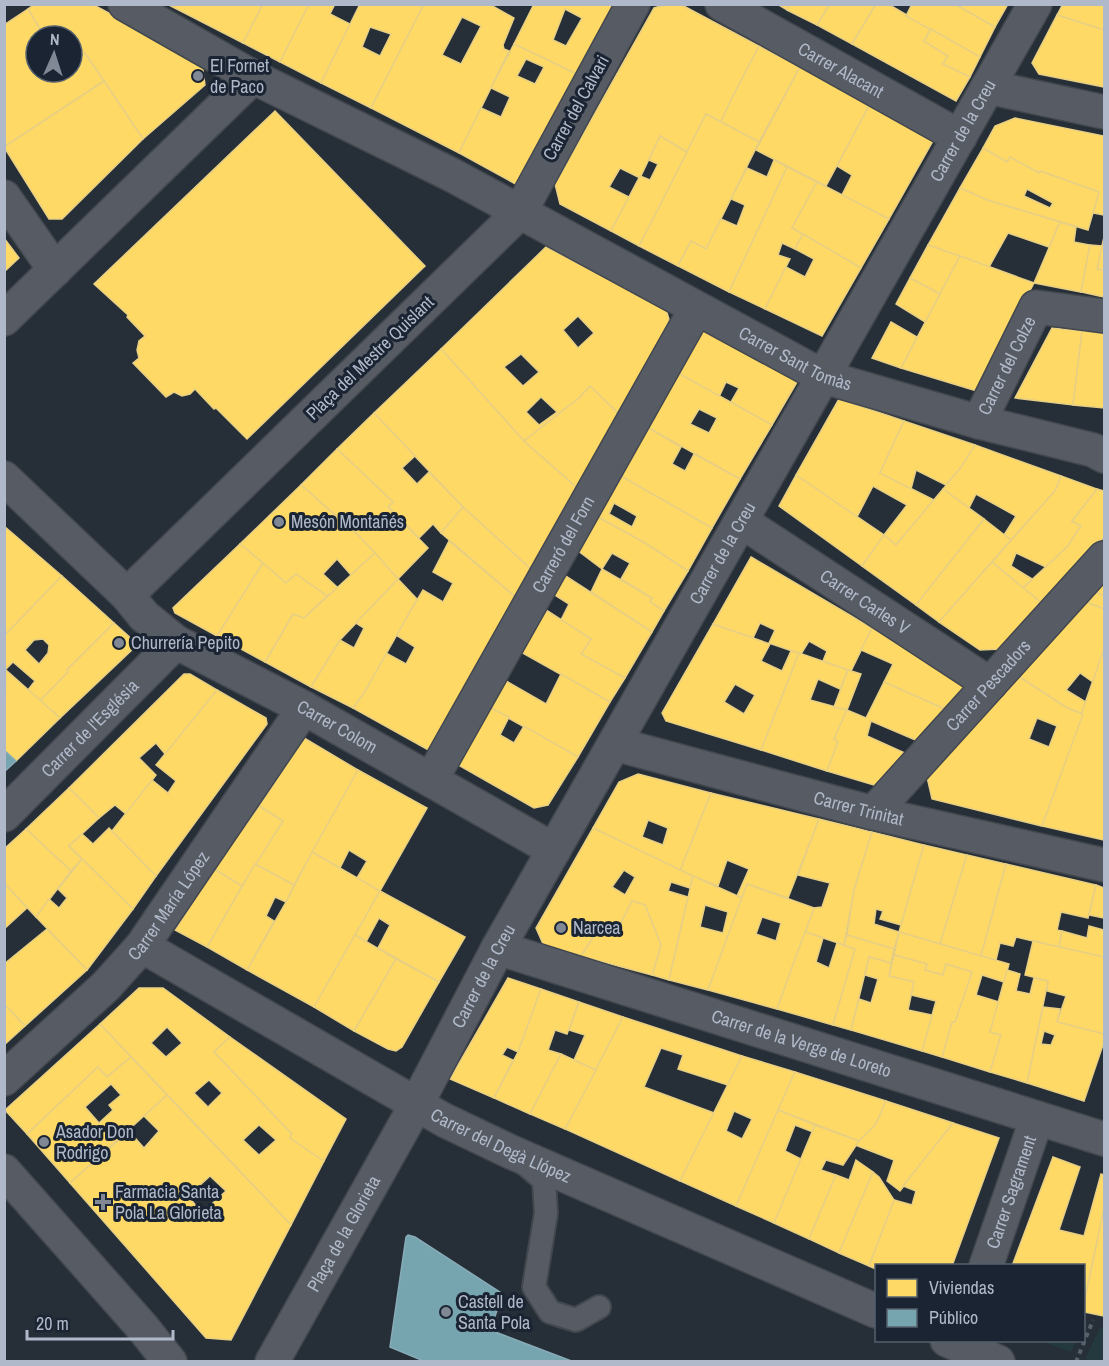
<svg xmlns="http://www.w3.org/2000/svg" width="1109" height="1366" font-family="'Archivo Narrow',sans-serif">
	<rect width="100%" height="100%" fill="#262e37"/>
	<g fill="#23393d">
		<polygon points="1100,1327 1104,1328 1104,1361 1092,1361 1085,1359"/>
		<polygon points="1041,1341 1076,1340 1076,1341 1071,1352"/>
	</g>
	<g fill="#ffd966" stroke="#e7cf84" stroke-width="1.5" fill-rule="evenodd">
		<polygon points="35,4 92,4 202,63 205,85 143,139 85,53 72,63 72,36 44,36 28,9"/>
		<polygon points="167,4 263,4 243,43"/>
		<polygon points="263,4 309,5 280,62 243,43"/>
		<polygon points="335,4 330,14 350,24 321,83 280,62 309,4"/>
		<path d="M 360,4 L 424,4 L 371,108 L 321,83 ZM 370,27 L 391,34 L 380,56 L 362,47 Z"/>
		<path d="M 424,4 L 489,4 L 514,18 L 503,45 L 504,49 L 509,51 L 459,153 L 371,108 ZM 462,17 L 481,26 L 461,64 L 442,55 Z"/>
		<path d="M 534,4 L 616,4 L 579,75 L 514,44 ZM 565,9 L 582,18 L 566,46 L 553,40 Z"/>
		<polygon points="668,4 680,4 759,46 730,102 721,122 706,114 687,152 660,136 640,178 620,168 609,187 629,197 611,231 560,204 555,184 654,8"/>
		<polygon points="777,4 789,4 787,10"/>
		<polygon points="789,4 830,4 817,25 787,10"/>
		<polygon points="830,4 876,4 852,44 817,25"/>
		<polygon points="876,4 888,4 931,29 924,41 948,56 943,64 970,77 956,101 852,44"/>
		<polygon points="912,4 955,4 995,27 980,57 906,16"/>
		<polygon points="955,4 1008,4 995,27"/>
		<polygon points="1063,4 1104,4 1104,30 1057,15"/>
		<polygon points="28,9 44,36 36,36 36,72 72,72 72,63 85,53 104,81 4,147 4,25"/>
		<polygon points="1057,15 1104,30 1104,87 1039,74 1032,63"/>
		<polygon points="931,29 980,57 970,77 943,64 948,56 924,41"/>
		<path d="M 514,44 L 579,75 L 521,187 L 459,153 L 481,108 L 501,117 L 510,97 L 491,88 ZM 526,59 L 544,67 L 535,84 L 517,76 Z"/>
		<polygon points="759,46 800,67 759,142 721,122 730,102"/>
		<polygon points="800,67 870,104 826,186 756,150"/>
		<polygon points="104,81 143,139 62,219 49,219 4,147"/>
		<polygon points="870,104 934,139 889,219 842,195 852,175 837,166"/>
		<polygon points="275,111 425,266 247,439 216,408 214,409 195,389 190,394 182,396 174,392 166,397 133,363 139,358 137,350 139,341 145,336 127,317 128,315 94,284"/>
		<polygon points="706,114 759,142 706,249 691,241 678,266 639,246"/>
		<polygon points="1015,118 1104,136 1104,215 1093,213 1099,192 1040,171 1039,173 1010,157 1007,162 983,148 995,126"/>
		<polygon points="660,136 687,152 639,246 611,231 640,176 650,180 658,164 649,160"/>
		<path d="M 983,148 L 1007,162 L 1010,157 L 1039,173 L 1040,171 L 1099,192 L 1088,230 L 987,200 L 960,188 ZM 1027,189 L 1053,203 L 1050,208 L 1024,196 Z"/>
		<polygon points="774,160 787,167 729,292 678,266 691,241 706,249 721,219 737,226 745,205 731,199 747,168 767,177"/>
		<polygon points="787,167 817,182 792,228 803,234 795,249 782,243 778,255 790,259 765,309 729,292"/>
		<polygon points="817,182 889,219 861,268 792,228"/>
		<polygon points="960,188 987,200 1060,222 1049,247 1008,233 989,267 928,245"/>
		<polygon points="1060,222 1076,227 1074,242 1090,245 1081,292 1034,283"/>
		<polygon points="803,234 861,268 822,336 765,309 786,267 805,277 814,259 795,249"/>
		<polygon points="1104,237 1104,270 1097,269 1102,246"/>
		<polygon points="4,238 19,258 4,272"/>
		<polygon points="928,245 960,256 940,294 910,278"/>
		<polygon points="1090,245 1102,246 1097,269 1104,270 1104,297 1081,292"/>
		<path d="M 546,247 L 666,309 L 672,330 L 623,418 L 590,386 L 579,398 L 524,441 L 441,349 ZM 578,316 L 594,333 L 578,348 L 563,330 ZM 521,354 L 539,372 L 523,386 L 504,367 ZM 541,397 L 557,412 L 539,425 L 526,412 Z"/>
		<polygon points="960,256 1034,283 977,391 901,368"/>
		<polygon points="910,278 940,294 925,322 896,304"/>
		<polygon points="891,322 917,337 901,368 872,358"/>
		<polygon points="704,328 800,377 772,425 731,402 739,388 726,382 719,397 678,373"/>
		<polygon points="1052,328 1082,331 1073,405 1015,398"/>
		<polygon points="1082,331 1104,333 1104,408 1073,405"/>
		<polygon points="441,349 524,441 582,492 535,573 463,507 374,413"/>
		<path d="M 678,373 L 772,425 L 740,479 L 647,427 ZM 699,409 L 717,418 L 709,433 L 690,424 Z"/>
		<polygon points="590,386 623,418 582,492 524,441 579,398"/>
		<polygon points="839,399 904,421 880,473 934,500 896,545 884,535 907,505 873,486 857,517 796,475"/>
		<polygon points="374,413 415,456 402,468 417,484 429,472 463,507 441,533 433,524 419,538 388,507 393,502 337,449"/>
		<polygon points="904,421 975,445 962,466 946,485 916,470 911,489 880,473"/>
		<polygon points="647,427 681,447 672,464 685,471 694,454 740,479 712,528 619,475"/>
		<polygon points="975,445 1061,476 1055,491 1011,540 1004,535 1016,516 976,494 969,508 943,489 962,466"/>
		<polygon points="337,449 393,502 388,507 428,548 398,579 360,537 301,485"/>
		<path d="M 619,475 L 712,528 L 688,571 L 645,543 L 596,516 ZM 614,503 L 637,516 L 632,527 L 609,514 Z"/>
		<polygon points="796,475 884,535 862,566 779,506"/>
		<polygon points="1061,476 1097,489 1072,521 1081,526 1067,547 1046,567 1016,553 1011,566 1032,579 1023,588 992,562 1055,491"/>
		<polygon points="301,485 360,537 375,553 351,575 337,559 323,574 338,588 327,596 296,574 286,583 240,544"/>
		<polygon points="943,489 984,519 916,605 862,566 884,535 896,545"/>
		<polygon points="1097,489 1104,491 1104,537 1044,605 1023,588 1067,547 1081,526 1072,521"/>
		<polygon points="463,507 535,573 519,600 441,533"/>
		<polygon points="596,516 645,543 688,571 664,611 650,602 652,598 621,579 630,563 612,553 602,569 577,550"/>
		<polygon points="984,519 1011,540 939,622 916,605"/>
		<polygon points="4,526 62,576 4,636"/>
		<polygon points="449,541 519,600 432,752 353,708 364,693 386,653 406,664 415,647 396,635 423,590 443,602 453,583 433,572"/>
		<polygon points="240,544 263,563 217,636 175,613 173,608"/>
		<polygon points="375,553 398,579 340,640 311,687 265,662 293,614 304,618"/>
		<polygon points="751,557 872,628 851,671 823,661 827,651 809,641 801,654 769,643 775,630 760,623 753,638 713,624"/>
		<polygon points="992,562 1044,605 1002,649 980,650 939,622"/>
		<polygon points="263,563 286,583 296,574 327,596 304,618 293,614 265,662 217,636"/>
		<polygon points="602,569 652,598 650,602 664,611 652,632 591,592"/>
		<polygon points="561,573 652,632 625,678 581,654 591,639 561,620 569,604 550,592"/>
		<path d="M 62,576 L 114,623 L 67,670 L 68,672 L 40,701 L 28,690 L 35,681 L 13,662 L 4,671 L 4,636 ZM 43,639 L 49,645 L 48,653 L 39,664 L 25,650 L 34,640 Z"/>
		<polygon points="398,579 417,599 364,693 353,708 311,687 340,640 354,648 364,628 356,623"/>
		<polygon points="1104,582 1104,596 1095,592"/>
		<polygon points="1095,592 1104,596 1104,609 1086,602"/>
		<polygon points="1086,602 1104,609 1104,649 1093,682 1080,673 1066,690 1086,702 1083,714 1067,708 1018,676"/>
		<polygon points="543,608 591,639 581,654 625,678 610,702 519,651"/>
		<polygon points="114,623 133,640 134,648 60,718 40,701 68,672 67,670"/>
		<path d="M 713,624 L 770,644 L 761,661 L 782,671 L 791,651 L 799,653 L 761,750 L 666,721 L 662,713 ZM 735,684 L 755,695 L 744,714 L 724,702 Z"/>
		<polygon points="872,628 928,660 969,685 947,710 884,682 893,664 861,650"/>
		<polygon points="1104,649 1104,840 1042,826"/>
		<polygon points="799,653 848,670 840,689 818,679 810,700 847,710 834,739 838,742 827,771 761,750"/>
		<polygon points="6,670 60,718 16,761 4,750"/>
		<polygon points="848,670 861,674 847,710 834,707"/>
		<polygon points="184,674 190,674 217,690 166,755 156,743 139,758 156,775 126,814 115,805 99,818 69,788"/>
		<polygon points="561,674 610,702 578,757 485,705 501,678 546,704"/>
		<path d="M 1018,676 L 1067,708 L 1083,714 L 1042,826 L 932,799 L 927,777 ZM 1037,718 L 1057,726 L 1049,747 L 1029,739 Z"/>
		<polygon points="884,682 947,710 918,741 871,721 867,736 907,754 877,786 827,771 838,742 834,739 847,710 866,718"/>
		<polygon points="217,690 266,718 267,724 156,876 112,831 152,780 168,793 176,781 156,765"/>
		<polygon points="485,705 509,717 500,735 514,743 524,726 578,757 548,805 534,808 453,762"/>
		<polygon points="304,738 358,770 294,885 255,864 283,821 259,806"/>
		<polygon points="358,770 427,808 380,891 357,878 367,861 349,850 340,868 312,852"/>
		<path d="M 638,774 L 711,793 L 680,871 L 593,828 L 619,782 ZM 648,820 L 668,828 L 663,845 L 642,837 Z"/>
		<polygon points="69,788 99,818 69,846 82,859 71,871 26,829"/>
		<polygon points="711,793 819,819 788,898 747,884 742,898 737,896 749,869 727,860 718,886 680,871"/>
		<polygon points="259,806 283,821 242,886 214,869"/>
		<polygon points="819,819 872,832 854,890 844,945 805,932 814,908 822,907 830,883 798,875"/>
		<polygon points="109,828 156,876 133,909 69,846 82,834 93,844"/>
		<path d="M 593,828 L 693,876 L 690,888 L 671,882 L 668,891 L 688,897 L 669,980 L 652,975 L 661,945 L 645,905 L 632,901 L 617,931 L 603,922 L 581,956 L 544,946 L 536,928 ZM 624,870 L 635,877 L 625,895 L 612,887 Z"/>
		<polygon points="26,829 71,871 36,917 4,883 4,849"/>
		<polygon points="872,832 924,845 901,925 880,919 883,911 876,909 874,924 899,932 894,949 847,935 854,890"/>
		<polygon points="924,845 967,855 940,944 899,932"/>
		<polygon points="312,852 380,891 314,1007 247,970 286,902"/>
		<polygon points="967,855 1006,864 981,956 940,944"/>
		<polygon points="82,859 133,909 87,970 36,917 49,899 59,908 67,898 58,889"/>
		<polygon points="255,864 294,885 286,902 275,897 266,916 274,921 247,970 207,947"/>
		<polygon points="1006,864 1096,885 1088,918 1061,912 1057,930 1062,931 1059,947 1016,937 1013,946 1000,943 996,960 981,956"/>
		<polygon points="214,869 242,886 207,947 175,930"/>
		<path d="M 693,876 L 742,898 L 708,990 L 669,980 ZM 705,905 L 728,912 L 723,933 L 700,927 Z"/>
		<polygon points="4,883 27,908 4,929"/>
		<path d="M 747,884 L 814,908 L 777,1009 L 708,990 ZM 762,917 L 781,923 L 776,941 L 756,934 Z"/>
		<polygon points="1096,885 1104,888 1104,918 1089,915"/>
		<polygon points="380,891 465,937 439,982 378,948 390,925 379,918 366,942 355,935"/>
		<polygon points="632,901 645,905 661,945 652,975 581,956 603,922 617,931"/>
		<polygon points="1089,926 1104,930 1104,957 1059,947 1062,931 1087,938"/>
		<polygon points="47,929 87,970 25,1026 4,1004 4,964"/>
		<polygon points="805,932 823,938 816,962 829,968 837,943 855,949 833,1025 777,1009"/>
		<polygon points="899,932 1009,964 1004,982 982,975 976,995 999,1002 990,1032 1001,1035 990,1072 942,1057 952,1022 955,1022 972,972 946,964 943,975 925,970 927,964 894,955"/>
		<polygon points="355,935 396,959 354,1031 314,1007"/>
		<polygon points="847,935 894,949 891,963 869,957 851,1030 833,1025 855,949 844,945"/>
		<polygon points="1033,941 1104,957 1104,1034 1057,1022 1066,996 1047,991 1048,981 1025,975"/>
		<polygon points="894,955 927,964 925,970 943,975 946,964 972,972 955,1022 952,1022 942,1057 922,1051 936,1001 911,995 914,982 889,976"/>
		<polygon points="869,957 891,963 889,976 914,982 908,1010 932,1015 922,1051 851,1030 859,999 871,1003 878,979 865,975"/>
		<polygon points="396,959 439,982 402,1047 396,1051 388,1049 354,1031"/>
		<polygon points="1007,970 1020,974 1016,991 1030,994 1034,978 1048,981 1027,1083 990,1072 1001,1035 990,1032"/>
		<polygon points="508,978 541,989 518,1052 507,1047 502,1055 513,1060 494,1098 450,1079"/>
		<path d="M 139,988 L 163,988 L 230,1037 L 214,1052 L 292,1134 L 290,1138 L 324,1161 L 291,1225 L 100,1024 ZM 167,1027 L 182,1043 L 166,1057 L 151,1043 ZM 209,1080 L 222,1093 L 208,1107 L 194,1093 ZM 259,1125 L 276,1140 L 259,1155 L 243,1140 Z"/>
		<polygon points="541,989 579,1002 567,1034 555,1030 548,1050 561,1054 530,1114 494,1098 518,1052"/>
		<polygon points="579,1002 623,1017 596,1070 574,1060 585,1035 569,1030"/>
		<polygon points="4,1004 25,1026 4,1045"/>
		<path d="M 1043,1007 L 1060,1009 L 1057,1022 L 1104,1034 L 1104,1042 L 1084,1101 L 1027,1083 ZM 1044,1031 L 1055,1035 L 1051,1045 L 1041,1044 Z"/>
		<polygon points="623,1017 742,1056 728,1085 678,1069 683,1055 661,1048 644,1087 714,1113 680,1181 565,1129"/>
		<polygon points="100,1024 131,1057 107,1077 98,1067 27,1134 5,1110"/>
		<polygon points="230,1037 346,1119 324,1161 290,1138 292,1134 214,1052"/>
		<polygon points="561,1054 596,1070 565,1129 530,1114"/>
		<path d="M 742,1056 L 795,1072 L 736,1206 L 680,1181 ZM 734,1111 L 752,1119 L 742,1139 L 726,1131 Z"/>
		<path d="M 131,1057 L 167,1095 L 70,1183 L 27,1134 L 98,1067 L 107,1077 ZM 111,1084 L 121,1095 L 109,1105 L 113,1110 L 99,1123 L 85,1107 Z"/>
		<polygon points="795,1072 886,1101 876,1124 859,1141 778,1110"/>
		<path d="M 167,1095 L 291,1225 L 231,1340 L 206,1338 L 70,1183 L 129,1131 L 144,1148 L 159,1131 L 144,1116 ZM 210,1176 L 226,1191 L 202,1213 L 188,1196 Z"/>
		<polygon points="886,1101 953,1123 900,1191 887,1181 894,1160 855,1145 876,1124"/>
		<polygon points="778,1110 815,1125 813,1132 795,1125 785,1151 801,1159 774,1223 736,1206"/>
		<polygon points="953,1123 999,1138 952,1266 876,1266 876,1269 869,1266 894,1200 912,1205 916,1191 903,1186"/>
		<polygon points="815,1125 859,1141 843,1165 826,1160 821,1170 836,1175 809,1239 774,1223"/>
		<polygon points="1053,1157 1080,1167 1059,1230 1084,1236 1101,1174 1104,1175 1104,1209 1084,1303 1084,1266 1012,1266"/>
		<polygon points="856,1160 873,1172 839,1253 809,1239 836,1175 849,1180"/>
		<polygon points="873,1172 879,1177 894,1200 869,1266 839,1253"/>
		<polygon points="1104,1209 1104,1316 1084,1312 1084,1303"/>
	</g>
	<g fill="#76a5af" stroke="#87abb7" stroke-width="1.5">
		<polygon points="4,750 16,761 4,772"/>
		<polygon points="408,1235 415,1237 503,1294 490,1330 574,1362 426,1362 390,1347 406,1237"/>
	</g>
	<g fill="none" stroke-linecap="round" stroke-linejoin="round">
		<defs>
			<polyline id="service" points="524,1163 544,1180 546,1213 534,1287 550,1312 576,1320 599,1307"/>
			<g id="minor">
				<polyline points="125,4 253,77 452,175 520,212 127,595"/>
				<path id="s1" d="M 633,4 L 520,212 L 824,377 L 979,422 L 1093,450 L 1104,456"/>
				<path id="s2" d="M 722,4 L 960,137"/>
				<polyline points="988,87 1104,112"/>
				<polyline points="4,197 55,270"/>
				<polyline points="4,319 253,77"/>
				<path id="s3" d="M 979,422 L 1036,307 L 1104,316"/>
				<path id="s4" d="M 4,478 L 127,595 L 144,616 L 176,642 L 304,708 L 554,850"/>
				<path id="s5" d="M 741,521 L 990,684"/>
				<path id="s6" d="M 615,744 L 873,813 L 1104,865"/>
				<path id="s7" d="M 431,780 L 696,309"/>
				<path id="s8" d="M 873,813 L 1104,558"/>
				<path id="s9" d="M 4,815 L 176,642"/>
				<path id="s10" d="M 142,946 L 444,1120 L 511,1152 L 876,1311"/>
				<path id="s11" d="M 498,948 L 1104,1139"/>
				<path id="s12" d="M 4,1079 L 106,986 L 142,946 L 304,708"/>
				<polyline points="4,1171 143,1328 170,1362"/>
				<path id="s13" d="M 986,1266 L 1037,1118"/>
				<polyline points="947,1340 998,1362"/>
				<path id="s14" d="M 272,1362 L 416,1105 L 498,948 L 1035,4"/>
			</g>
		</defs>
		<use href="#service" stroke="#43484f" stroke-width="26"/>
		<use href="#minor" stroke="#43484f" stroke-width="36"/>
		<polyline stroke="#5a6068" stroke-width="4" stroke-dasharray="4.5 4.5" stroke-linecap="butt" points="1076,1362 1093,1320"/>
		<use href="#service" stroke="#575c64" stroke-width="22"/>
		<use href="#minor" stroke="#575c64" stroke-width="33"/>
	</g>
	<g fill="#808896" stroke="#1a2432" stroke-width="2">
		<circle cx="198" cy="76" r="6"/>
		<circle cx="279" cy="522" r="6"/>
		<circle cx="119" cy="643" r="6"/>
		<circle cx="561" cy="928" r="6"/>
		<circle cx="44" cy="1142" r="6"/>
		<path d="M100 1193h6v6h6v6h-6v6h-6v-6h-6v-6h6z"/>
		<circle cx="446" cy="1312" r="6"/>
	</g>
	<g text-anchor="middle" stroke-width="6" stroke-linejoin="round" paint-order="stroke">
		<g font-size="18" fill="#b0b9c9" stroke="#1a2432" text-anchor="start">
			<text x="210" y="72">El Fornet<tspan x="210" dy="21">de Paco</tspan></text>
			<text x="291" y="528">Mesón Montañés</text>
			<text x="131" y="649">Churrería Pepito</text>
			<text x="573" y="934">Narcea</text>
			<text x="56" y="1138">Asador Don<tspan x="56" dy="21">Rodrigo</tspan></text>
			<text x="115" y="1198">Farmacia Santa<tspan x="115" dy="21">Pola La Glorieta</tspan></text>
			<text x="458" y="1308">Castell de<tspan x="458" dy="21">Santa Pola</tspan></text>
		</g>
		<g font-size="18" fill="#b0b9c9" stroke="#1a2432">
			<text dy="6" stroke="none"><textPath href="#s2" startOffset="136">Carrer Alacant</textPath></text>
			<text transform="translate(576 108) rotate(-61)" y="6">Carrer del Calvari</text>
			<text dy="6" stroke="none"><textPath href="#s14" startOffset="1412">Carrer de la Creu</textPath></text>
			<text transform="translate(370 358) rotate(-44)" y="6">Plaça del Mestre Quislant</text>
			<text dy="6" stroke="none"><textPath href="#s1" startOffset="549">Carrer Sant Tomàs</textPath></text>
			<text dy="6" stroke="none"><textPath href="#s3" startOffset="63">Carrer del Colze</textPath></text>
			<text dy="6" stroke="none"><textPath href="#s7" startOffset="270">Carreró del Forn</textPath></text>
			<text dy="6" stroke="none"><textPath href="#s14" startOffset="926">Carrer de la Creu</textPath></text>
			<text dy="6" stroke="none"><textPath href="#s5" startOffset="148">Carrer Carles V</textPath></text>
			<text dy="6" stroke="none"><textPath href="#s8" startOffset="172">Carrer Pescadors</textPath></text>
			<text dy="6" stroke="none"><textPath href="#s4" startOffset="420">Carrer Colom</textPath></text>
			<text dy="6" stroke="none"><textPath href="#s9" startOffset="122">Carrer de l'Església</textPath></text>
			<text dy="6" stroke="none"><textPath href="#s6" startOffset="252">Carrer Trinitat</textPath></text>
			<text dy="6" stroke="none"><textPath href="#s12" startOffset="240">Carrer María López</textPath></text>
			<text dy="6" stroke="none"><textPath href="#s14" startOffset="440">Carrer de la Creu</textPath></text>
			<text dy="6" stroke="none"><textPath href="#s11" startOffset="318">Carrer de la Verge de Loreto</textPath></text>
			<text dy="6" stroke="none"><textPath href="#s10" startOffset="411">Carrer del Degà Llópez</textPath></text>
			<text dy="6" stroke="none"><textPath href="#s13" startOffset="78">Carrer Sagrament</textPath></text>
			<text dy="6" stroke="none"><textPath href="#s14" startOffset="147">Plaça de la Glorieta</textPath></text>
		</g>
	</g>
	<rect width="1109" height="1366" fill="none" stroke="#b0b9c9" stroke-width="12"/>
	<rect x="875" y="1264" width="210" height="78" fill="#1a2432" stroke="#56606e" stroke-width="1.5"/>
	<rect x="887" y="1279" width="30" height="18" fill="#ffd966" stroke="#56606e" stroke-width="1.5"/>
	<text x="929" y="1294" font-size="18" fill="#b0b9c9">Viviendas</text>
	<rect x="887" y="1309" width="30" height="18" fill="#76a5af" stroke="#56606e" stroke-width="1.5"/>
	<text x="929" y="1324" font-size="18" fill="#b0b9c9">Público</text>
	<g transform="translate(54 54) rotate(3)"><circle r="28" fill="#1a2432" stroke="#56606e" stroke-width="1.5"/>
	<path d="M0-4.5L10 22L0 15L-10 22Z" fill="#808896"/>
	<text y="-9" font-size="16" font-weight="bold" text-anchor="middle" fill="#b0b9c9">N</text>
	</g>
	<path d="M27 1330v9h146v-9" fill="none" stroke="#b0b9c9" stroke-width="3"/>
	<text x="36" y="1330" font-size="18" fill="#b0b9c9" stroke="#1a2432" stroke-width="4.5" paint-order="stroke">20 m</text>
</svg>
